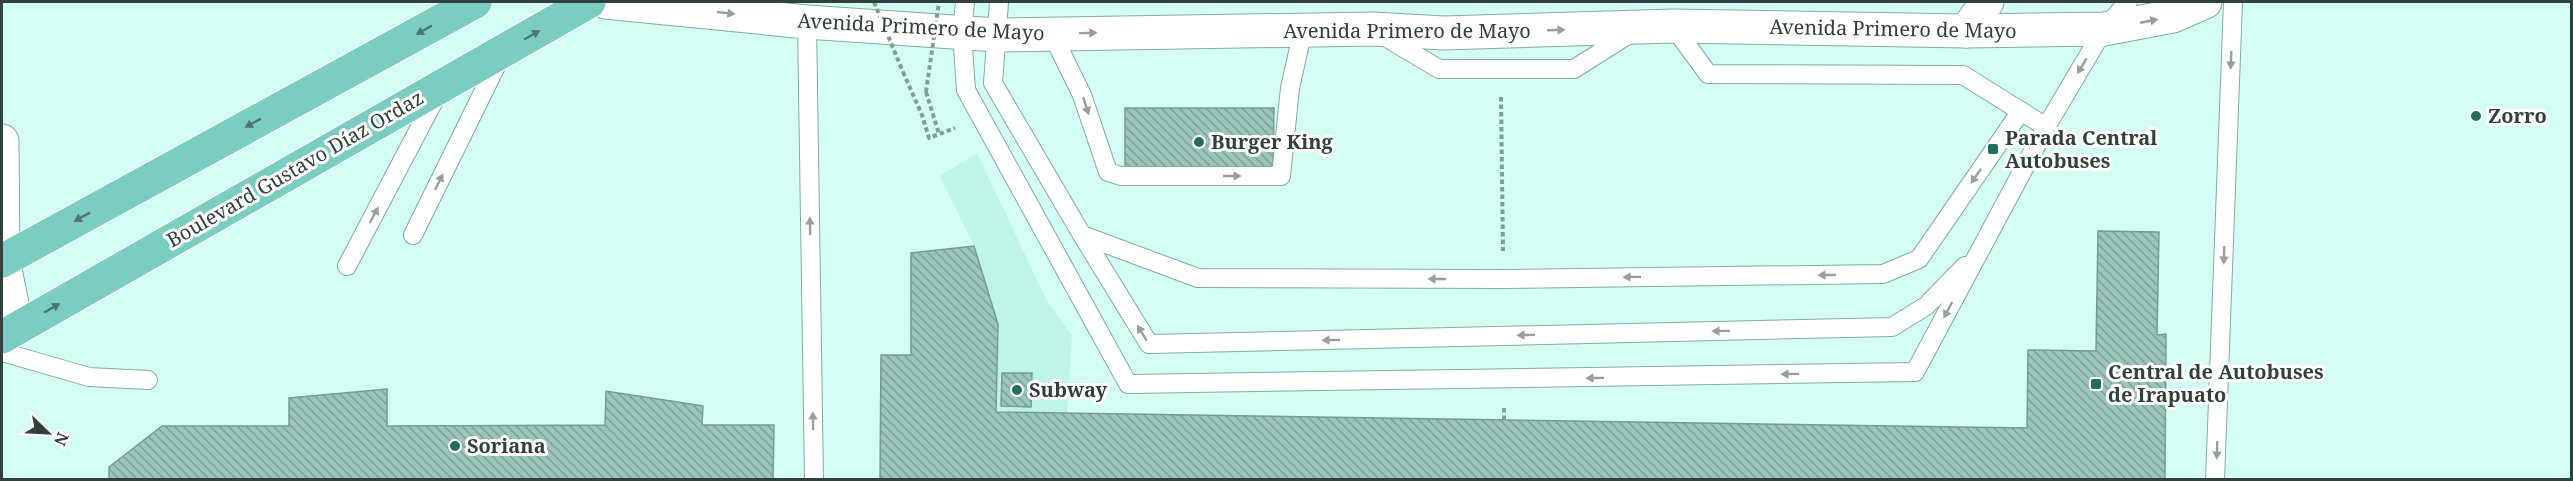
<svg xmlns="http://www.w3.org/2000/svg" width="2573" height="481" font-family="'Noto Serif',serif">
	<defs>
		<pattern id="building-back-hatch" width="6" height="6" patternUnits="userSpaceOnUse" patternTransform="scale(1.5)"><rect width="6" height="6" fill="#9bc4bb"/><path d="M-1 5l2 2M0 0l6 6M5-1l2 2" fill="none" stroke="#7fa199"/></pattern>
	</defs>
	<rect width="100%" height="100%" fill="#d4fef5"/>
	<polygon fill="#c1f4e9" points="977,153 1046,299 1072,336 1067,414 996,412 974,246 940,176"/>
	<g fill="url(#building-back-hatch)" stroke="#759c94" stroke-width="1.5">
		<polygon points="1125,108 1274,108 1273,175 1125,175"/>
		<polygon points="2098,231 2159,232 2157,335 2166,334 2165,480 880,480 881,355 911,355 911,253 974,246 998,324 996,412 2027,428 2028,350 2096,351"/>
		<polygon points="1002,373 1032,373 1031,407 1001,406"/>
		<polygon points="387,389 387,426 605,425 606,391 703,406 702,425 774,425 773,480 109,480 109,467 162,426 289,426 289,398"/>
	</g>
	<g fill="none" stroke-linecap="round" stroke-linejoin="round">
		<defs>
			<g id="service">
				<polyline points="965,2 962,32 966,90 1128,384 1915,372 2046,127 2104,29 2128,2"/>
				<polyline points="999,2 993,83 1082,235 1198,278 1503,279 1883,274 1919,259 2021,111"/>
				<polyline points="807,22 814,480"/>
				<polyline points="1673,26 1708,74 1963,75 2046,127"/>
				<polyline points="1052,34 1082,95 1108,172 1121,176 1281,176 1290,88 1303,30"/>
				<polyline points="1382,35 1439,69 1574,69 1634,31"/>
				<polyline points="413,235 501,56"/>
				<polyline points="1082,235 1149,344 1892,327 1926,306 1965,266"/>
				<polyline points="347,266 438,93"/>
				<polyline points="2,352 89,377 148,380"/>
				<polyline points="2215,480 2233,2"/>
			</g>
			<polyline id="minor" points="2,141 3,260 17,328"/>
			<g id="tertiary">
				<polyline points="605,2 807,22 997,35 1373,29 1444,33 1673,26 1966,31 2104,29 2173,16 2205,2"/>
				<polyline points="1966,31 1987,2"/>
			</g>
			<g id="primary">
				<polyline points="2,261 475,2"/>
				<polyline points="2,337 589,2"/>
			</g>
		</defs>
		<use href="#service" stroke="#83aba2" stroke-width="20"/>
		<use href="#minor" stroke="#83aba2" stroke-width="35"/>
		<use href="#tertiary" stroke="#83aba2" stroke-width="35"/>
		<use href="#primary" stroke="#fff" stroke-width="35"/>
		<g stroke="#809d97" stroke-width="4" stroke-dasharray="4.5 3" stroke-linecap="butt">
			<polyline points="903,72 922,115 929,138 955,128"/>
			<polyline points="926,92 939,134"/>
			<polyline points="1501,97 1503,251"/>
			<polyline points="1504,420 1504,406"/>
		</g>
		<use href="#service" stroke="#fff" stroke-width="18"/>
		<use href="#minor" stroke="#fff" stroke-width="33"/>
		<use href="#tertiary" stroke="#fff" stroke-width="33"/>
		<use href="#primary" stroke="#7bcdc1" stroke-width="33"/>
		<g stroke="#809d97" stroke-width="4" stroke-dasharray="4.5 3" stroke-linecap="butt">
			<polyline points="874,2 903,72"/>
			<polyline points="926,92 939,2"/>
		</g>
	</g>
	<defs><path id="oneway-solid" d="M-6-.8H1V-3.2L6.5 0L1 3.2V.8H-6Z" transform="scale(1.5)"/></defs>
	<g fill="#97a09e">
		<use href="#oneway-solid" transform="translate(726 13) rotate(6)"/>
		<use href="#oneway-solid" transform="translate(2149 21) rotate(-11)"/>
		<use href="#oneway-solid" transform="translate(1556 30) rotate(-2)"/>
		<use href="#oneway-solid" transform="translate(1088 33) rotate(-1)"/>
		<use href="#oneway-solid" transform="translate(2231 60) rotate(92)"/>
		<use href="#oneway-solid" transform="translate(2082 66) rotate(121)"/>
		<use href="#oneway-solid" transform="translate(1086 106) rotate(72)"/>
		<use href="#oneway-solid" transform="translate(1232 176)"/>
		<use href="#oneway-solid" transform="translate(1976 176) rotate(125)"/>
		<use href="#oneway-solid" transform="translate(439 182) rotate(-64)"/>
		<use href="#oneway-solid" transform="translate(374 215) rotate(-62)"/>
		<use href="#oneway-solid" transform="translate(810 226) rotate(-91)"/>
		<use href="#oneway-solid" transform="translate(2224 255) rotate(92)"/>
		<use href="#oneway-solid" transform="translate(1827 275) rotate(179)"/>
		<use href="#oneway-solid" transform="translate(1632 277) rotate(179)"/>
		<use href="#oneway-solid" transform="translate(1437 279) rotate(-180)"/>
		<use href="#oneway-solid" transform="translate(1948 310) rotate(118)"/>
		<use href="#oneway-solid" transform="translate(1721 331) rotate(179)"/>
		<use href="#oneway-solid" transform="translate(1142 333) rotate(-121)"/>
		<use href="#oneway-solid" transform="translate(1526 335) rotate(179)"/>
		<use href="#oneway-solid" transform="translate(1331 340) rotate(179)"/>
		<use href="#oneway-solid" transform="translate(1790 374) rotate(179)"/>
		<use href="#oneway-solid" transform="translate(1595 378) rotate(179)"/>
		<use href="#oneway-solid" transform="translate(813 421) rotate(-91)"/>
		<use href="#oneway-solid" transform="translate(2217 450) rotate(92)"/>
	</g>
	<g fill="#4d7872">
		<use href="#oneway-solid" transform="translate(424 30) rotate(151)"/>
		<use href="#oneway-solid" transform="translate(532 35) rotate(-30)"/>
		<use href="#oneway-solid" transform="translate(253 123) rotate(151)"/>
		<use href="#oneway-solid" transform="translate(82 217) rotate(151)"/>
		<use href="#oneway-solid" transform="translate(52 308) rotate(-30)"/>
	</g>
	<g fill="#256c60" stroke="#fff" stroke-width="2">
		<circle cx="2476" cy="116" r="6"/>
		<circle cx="1199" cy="142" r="6"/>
		<rect x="1987" y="143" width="12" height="12" rx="3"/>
		<rect x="2090" y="378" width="12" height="12" rx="3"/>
		<circle cx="1017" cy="390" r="6"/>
		<circle cx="455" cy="446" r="6"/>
	</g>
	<g text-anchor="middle" stroke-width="6" stroke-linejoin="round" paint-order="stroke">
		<g font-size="20" fill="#2f403d" stroke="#fff">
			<text transform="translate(921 27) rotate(3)" y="7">Avenida Primero de Mayo</text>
			<text transform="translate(1893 29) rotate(1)" y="7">Avenida Primero de Mayo</text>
			<text x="1407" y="38">Avenida Primero de Mayo</text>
			<text transform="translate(295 169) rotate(-30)" y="7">Boulevard Gustavo Díaz Ordaz</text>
		</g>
		<g font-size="20" font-weight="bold" fill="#2f403d" stroke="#fff" text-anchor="start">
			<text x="2488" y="123">Zorro</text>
			<text x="2005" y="145">Parada Central<tspan x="2005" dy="23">Autobuses</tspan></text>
			<text x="1211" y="149">Burger King</text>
			<text x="2108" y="379">Central de Autobuses<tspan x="2108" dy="23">de Irapuato</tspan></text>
			<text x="1029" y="397">Subway</text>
			<text x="467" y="453">Soriana</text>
		</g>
	</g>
	<rect width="2573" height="481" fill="none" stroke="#2f403d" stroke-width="6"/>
	<g transform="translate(48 433) rotate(114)" stroke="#ffffff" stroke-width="4.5" paint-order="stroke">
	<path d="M0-4.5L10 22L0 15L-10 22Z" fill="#2f403d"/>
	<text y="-9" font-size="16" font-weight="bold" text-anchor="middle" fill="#2f403d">N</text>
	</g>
</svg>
